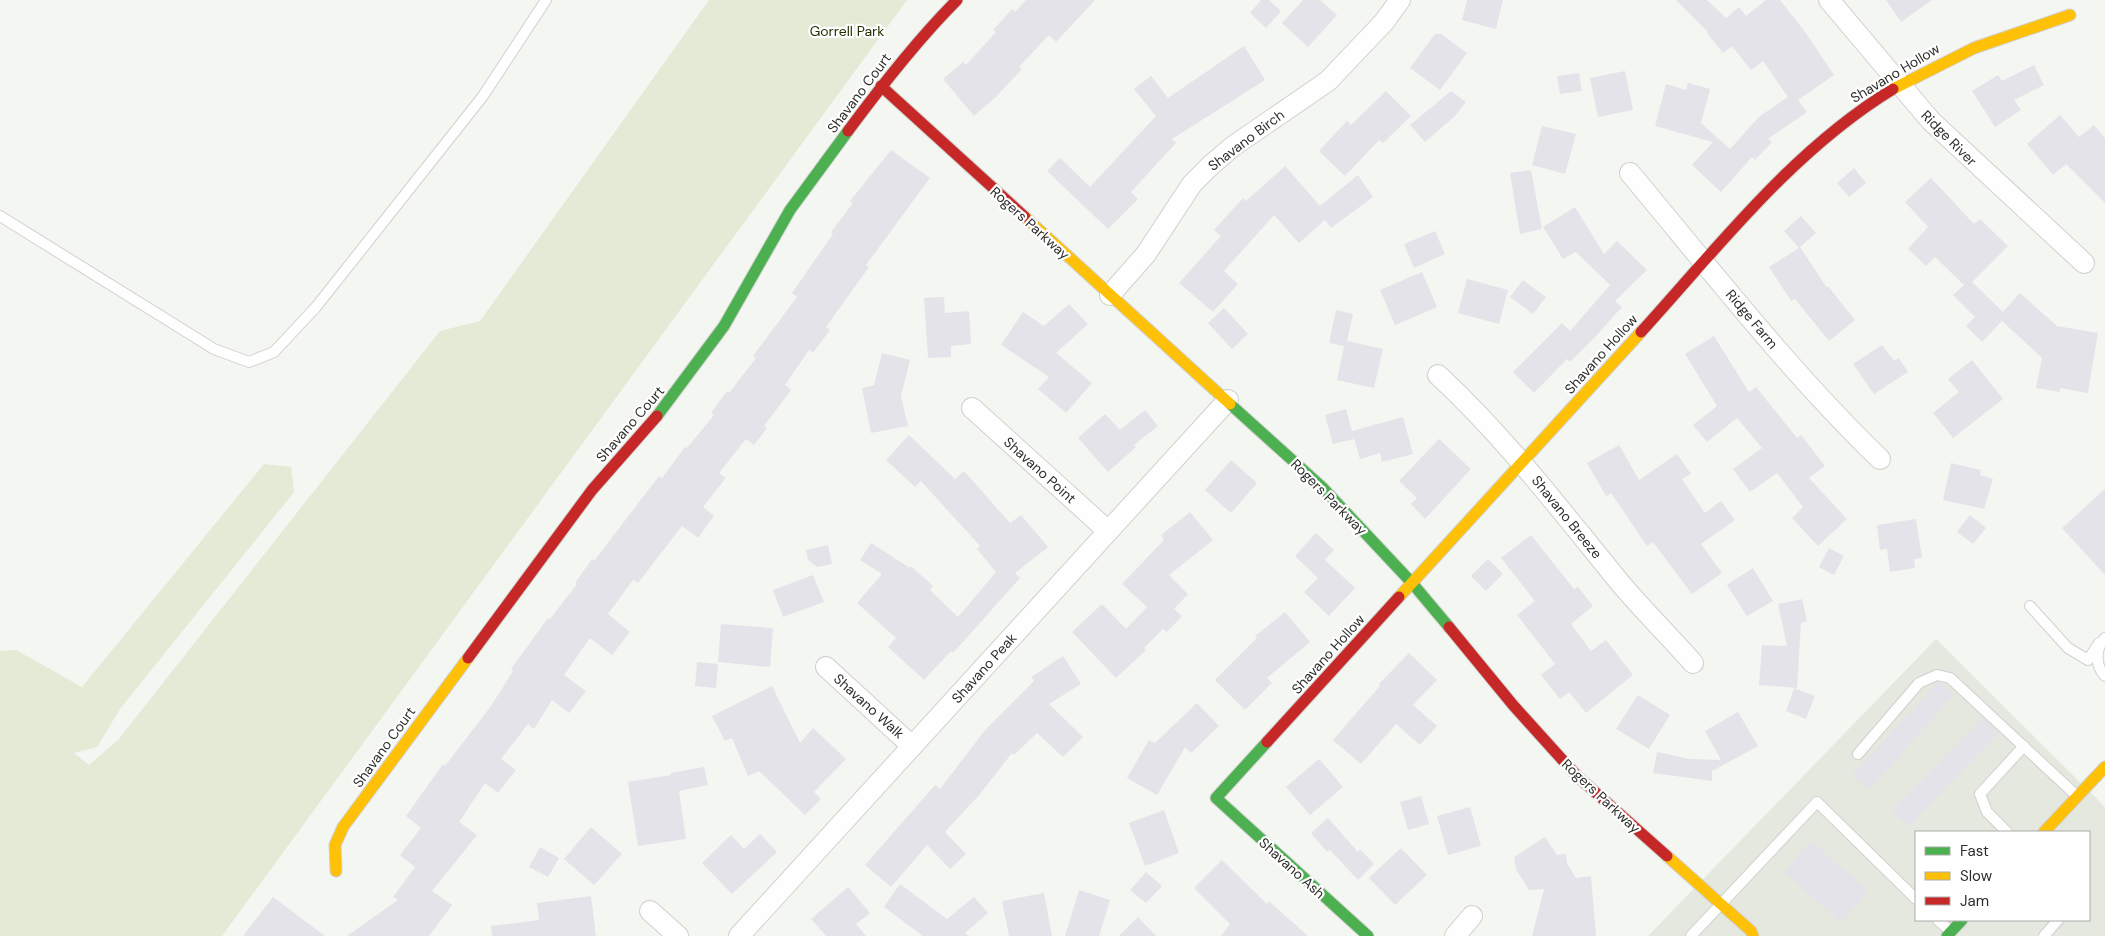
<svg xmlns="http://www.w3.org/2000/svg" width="2105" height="936" font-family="'DM Sans',sans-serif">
	<rect width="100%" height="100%" fill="#f4f6f2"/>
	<path fill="#e5e8df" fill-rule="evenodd" d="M 1936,639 L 2105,807 L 2105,936 L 1648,936 ZM 1916,832 L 2089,832 L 2089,920 L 1916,920 Z"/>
	<polygon fill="#e3ead6" points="709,0 907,0 222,936 0,936 0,651 16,650 82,687 264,464 291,467 294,492 120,709 97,747 74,753 89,765 118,740 440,331 480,321"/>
	<g fill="#e4e3e9">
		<polygon points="1026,0 1095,0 1056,42 1049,35 1019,67 1022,69 996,97 974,116 943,79 963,62 966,65 996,32 993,30 1012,9 1015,12"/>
		<polygon points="1261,0 1269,0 1281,11 1266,28 1250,13"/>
		<polygon points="1303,0 1320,0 1337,15 1308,47 1282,23"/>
		<polygon points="1467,0 1503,0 1496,29 1462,20"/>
		<polygon points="1676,0 1707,0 1726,18 1739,7 1746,16 1766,0 1780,0 1803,29 1834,75 1798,100 1807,112 1768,139 1772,142 1755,160 1752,157 1721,192 1692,165 1713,142 1655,126 1666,84 1686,90 1688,83 1710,89 1701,123 1730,149 1760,116 1788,97 1763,61 1751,70 1732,46 1723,53 1707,33 1708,32"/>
		<polygon points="1886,0 1932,0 1901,22"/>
		<polygon points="1435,34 1441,34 1467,53 1440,90 1410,68"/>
		<polygon points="1244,46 1265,80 1172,139 1176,143 1131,192 1138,199 1108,229 1047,171 1060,158 1090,187 1156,116 1134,89 1151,76 1168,98"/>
		<polygon points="2034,65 2044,85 2014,100 2021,110 1995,127 1972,91 1998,75 2002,81"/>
		<polygon points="1625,71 1633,110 1598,117 1590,78"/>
		<polygon points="1579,73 1582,91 1560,94 1557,76"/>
		<polygon points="1386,91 1411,116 1383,143 1379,140 1345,176 1319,151 1347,121 1351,125"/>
		<polygon points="1451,91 1466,102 1455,116 1425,142 1410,125"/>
		<polygon points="2060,115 2079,137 2094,125 2105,138 2105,203 2066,164 2053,175 2027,144"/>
		<polygon points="1542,126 1576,134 1565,174 1532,165"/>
		<polygon points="891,150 930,178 866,265 869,267 826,327 830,330 813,353 809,350 785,385 791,390 764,426 767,428 754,445 746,439 719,473 726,478 703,507 714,516 698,538 682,526 638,583 633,580 608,614 630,632 612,655 590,638 564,675 586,691 569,713 552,700 534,729 528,724 501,759 516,770 498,793 485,783 459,822 477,835 432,891 452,905 429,936 347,936 398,900 393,897 415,867 400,855 421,828 406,816 443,764 445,766 491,706 513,671 511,669 548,618 550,619 577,584 575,583 592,559 594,561 659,476 662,478 685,447 687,448 714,415 711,413 727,391 729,393 756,358 753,356 797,297 792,293 833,234 831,232 853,203 850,201"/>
		<polygon points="1285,166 1320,206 1358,175 1373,197 1331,228 1325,220 1299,243 1274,215 1224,271 1238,284 1213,312 1179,283 1221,236 1214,230 1243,198 1246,201"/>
		<polygon points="1854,168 1866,183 1849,197 1837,183"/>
		<polygon points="1531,170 1542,229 1520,234 1510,173"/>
		<polygon points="1931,178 1974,224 1980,219 2008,246 1972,282 2003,312 2020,293 2057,326 2098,333 2088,393 2060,388 2060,392 2036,388 2042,358 2002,321 1982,342 1966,326 1975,317 1953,295 1964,285 1935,257 1926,266 1908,249 1928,227 1905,202"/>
		<polygon points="1575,207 1604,254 1617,241 1647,270 1615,301 1622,307 1596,336 1570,362 1567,359 1534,393 1513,372 1562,323 1570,331 1610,285 1576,252 1563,259 1543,227"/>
		<polygon points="1801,216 1816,233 1800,247 1827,288 1828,286 1855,320 1829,341 1795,299 1791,301 1769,267 1799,248 1784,231"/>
		<polygon points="1435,231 1445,254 1414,268 1404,244"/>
		<polygon points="1422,272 1437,307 1395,325 1380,290"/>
		<polygon points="1467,279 1508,290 1499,324 1458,313"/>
		<polygon points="1523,280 1546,297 1533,314 1510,297"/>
		<polygon points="944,297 945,313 969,311 971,344 951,346 951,357 928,358 924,298"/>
		<polygon points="1069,304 1088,324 1056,353 1092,383 1066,413 1038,389 1049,377 1001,345 1023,312 1044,326"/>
		<polygon points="1224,308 1248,334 1232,349 1208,323"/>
		<polygon points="1336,310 1353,314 1347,341 1383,349 1374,388 1337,380 1344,346 1329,343"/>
		<polygon points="1714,336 1749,392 1756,387 1797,438 1801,435 1825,466 1809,478 1847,519 1818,546 1792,518 1803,507 1777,473 1750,492 1733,469 1762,448 1737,418 1707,442 1693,425 1717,406 1685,354"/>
		<polygon points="1882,345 1894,361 1899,358 1908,372 1874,394 1853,364"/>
		<polygon points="882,353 910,360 901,396 908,426 871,433 862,388 874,385"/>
		<polygon points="1972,360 2003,399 1953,438 1933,413 1959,392 1948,379"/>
		<polygon points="1346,409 1354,439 1333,444 1325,415"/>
		<polygon points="1145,410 1158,426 1134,445 1136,447 1108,472 1078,438 1105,414 1120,430"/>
		<polygon points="1403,417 1413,454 1382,462 1380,453 1360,459 1352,431"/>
		<polygon points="909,435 955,479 964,471 1010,523 1021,515 1048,547 1015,573 1020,578 953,653 951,651 924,680 888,647 896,638 857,603 882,574 860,560 871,543 910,568 911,566 933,586 930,590 958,617 996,572 977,549 980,546 921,481 915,487 886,460"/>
		<polygon points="1439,439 1471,469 1425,519 1411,504 1417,498 1399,481"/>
		<polygon points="1619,445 1639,480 1677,454 1691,474 1682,479 1705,513 1721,501 1735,520 1701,544 1722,573 1692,594 1653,542 1647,546 1611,493 1606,496 1587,463"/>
		<polygon points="1231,460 1257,483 1231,513 1205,490"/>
		<polygon points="1951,463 1981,470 1980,475 1993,479 1984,509 1943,500"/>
		<polygon points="2105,489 2105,575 2062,528"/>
		<polygon points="1190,512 1213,540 1169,575 1188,594 1174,609 1182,616 1167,632 1163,629 1144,648 1146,650 1116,678 1072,632 1102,604 1126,629 1147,607 1122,584 1164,540 1161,535"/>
		<polygon points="1970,515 1986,528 1973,544 1957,532"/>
		<polygon points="1916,519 1922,558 1914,559 1915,568 1890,572 1887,549 1880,550 1877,525"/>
		<polygon points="1316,533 1334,550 1325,560 1355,588 1329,616 1304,592 1318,578 1295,556"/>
		<polygon points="1531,535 1574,589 1578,587 1593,606 1571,624 1591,651 1606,640 1633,675 1586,713 1569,692 1560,699 1541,675 1555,664 1517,615 1535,601 1501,558"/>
		<polygon points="828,545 832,564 817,567 808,560 806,550"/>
		<polygon points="1829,548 1844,556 1834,575 1819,567"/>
		<polygon points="1488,559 1503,574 1486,591 1471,576"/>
		<polygon points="1753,568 1773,601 1747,616 1727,585"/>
		<polygon points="813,575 824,602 783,617 773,590"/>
		<polygon points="1802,599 1807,621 1801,623 1797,688 1759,685 1762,645 1787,646 1778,604"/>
		<polygon points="1285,612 1310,642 1267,678 1272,683 1245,710 1215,680 1257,638 1255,636"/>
		<polygon points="721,624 773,628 770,667 718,662"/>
		<polygon points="1409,653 1437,680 1413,705 1437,726 1420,745 1396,724 1361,764 1333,740 1380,686 1379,684"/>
		<polygon points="1063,656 1081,684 1049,704 1083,737 1063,757 1037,733 1014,755 1012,753 980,794 945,832 966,854 950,869 927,845 891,887 865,865 935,785 940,789 985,730 1034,681 1031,677"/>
		<polygon points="697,662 718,664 716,688 695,686"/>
		<polygon points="1938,682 1954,694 1869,790 1852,775"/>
		<polygon points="772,686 800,743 813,728 846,759 814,792 821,799 805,815 759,771 748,776 732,738 725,741 712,716"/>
		<polygon points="1794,688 1815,696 1806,719 1786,711"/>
		<polygon points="1638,695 1670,715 1649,749 1616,729"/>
		<polygon points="1197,703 1219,726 1191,753 1185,747 1157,795 1127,778 1149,740 1155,743"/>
		<polygon points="1738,712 1758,746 1712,771 1712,781 1653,773 1657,752 1690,759 1721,760 1705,731"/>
		<polygon points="1983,718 1999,733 1908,827 1892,811"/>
		<polygon points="1319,759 1343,787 1310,815 1286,787"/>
		<polygon points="704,767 708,785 679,791 686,839 638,846 628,782 671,775 671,773"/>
		<polygon points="1421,796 1429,824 1408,830 1400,802"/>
		<polygon points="1470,807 1481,846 1448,855 1437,816"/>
		<polygon points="1164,810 1179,853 1145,866 1129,823"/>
		<polygon points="1328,818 1358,852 1360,849 1374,864 1358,880 1330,850 1327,852 1311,833"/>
		<polygon points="591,827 622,854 594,885 564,859"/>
		<polygon points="760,834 777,852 732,894 702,863 731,835 744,849"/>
		<polygon points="1545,837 1557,855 1566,854 1567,863 1576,878 1591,876 1596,936 1532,936 1544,889 1529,890 1516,869 1514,857"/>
		<polygon points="1811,841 1868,891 1841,922 1784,872"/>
		<polygon points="540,847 559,858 548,877 529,867"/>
		<polygon points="1401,848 1427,875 1395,905 1369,878"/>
		<polygon points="1222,860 1267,904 1269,901 1308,936 1221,936 1230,924 1194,888"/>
		<polygon points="1146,872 1162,886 1146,903 1130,890"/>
		<polygon points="900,884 947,919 974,897 988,913 965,933 969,936 923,936 884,907"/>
		<polygon points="848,887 870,913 856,924 866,936 826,936 811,919"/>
		<polygon points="1079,890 1110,900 1099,936 1065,936"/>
		<polygon points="1044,893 1052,936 1009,936 1002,901"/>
		<polygon points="591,896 596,936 492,936 491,926 539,920 537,903"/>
		<polygon points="273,897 325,936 243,936"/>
		<polygon points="1138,917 1156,936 1119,936"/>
	</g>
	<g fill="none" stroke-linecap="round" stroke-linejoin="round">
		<defs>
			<g id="lane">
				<polyline points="0,216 214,349 249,362 274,352 316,307 483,96 546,0"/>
				<polyline points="2030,606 2068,648 2088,660 2099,643"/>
				<path d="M 2105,638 C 2095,648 2095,666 2105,676"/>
				<polyline points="1858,754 1919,683 1937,675 1950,678 2077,796"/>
				<polyline points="2007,832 1987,812 1980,794 2024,746"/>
				<polyline points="1938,920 1950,931"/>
				<polyline points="1691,936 1817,802 1916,899"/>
				<polyline points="2044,936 2058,920"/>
			</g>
			<g id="street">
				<polyline points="1829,0 1931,121 2084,263"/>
				<path d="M 1630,173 C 1711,270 1789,371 1880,459"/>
				<polyline points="1110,295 1146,254 1192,184 1210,166 1232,147 1328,81 1384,22 1400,0"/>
				<path d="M 1438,375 C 1506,438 1562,512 1621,584 C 1644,611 1669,636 1693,663"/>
				<polyline points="972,408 1108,531"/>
				<polyline points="826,667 912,746"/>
				<polyline points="650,911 678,936"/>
				<polyline points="739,936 1228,400"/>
				<polyline points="1455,936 1472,916"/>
			</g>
			<g id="fast">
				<polyline points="1230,404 1322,487 1412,583 1449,627"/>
				<polyline points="657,416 724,326 790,210 848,131"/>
				<polyline points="1267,742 1216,798 1368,936"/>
				<polyline points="1947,936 1962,920"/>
			</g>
			<g id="slow">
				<polyline points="1893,89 1974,48 2070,15"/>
				<polyline points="1025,217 1230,404"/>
				<polyline points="1399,597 1641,332"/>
				<polyline points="2044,832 2105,767"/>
				<polyline points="1667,856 1751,931 1753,936"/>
				<polyline points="336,871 335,845 343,827 468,658"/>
			</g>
			<g id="jam">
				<polyline points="881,86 1025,217"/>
				<path d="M 848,131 C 882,85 917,40 957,0"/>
				<path d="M 1641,332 C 1719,246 1793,150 1893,89"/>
				<polyline points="1449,627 1513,705 1577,776 1667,856"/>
				<polyline points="468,658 592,490 657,416"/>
				<polyline points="1267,742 1399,597"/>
			</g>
		</defs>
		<use href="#lane" stroke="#d0d1cf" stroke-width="12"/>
		<use href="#street" stroke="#d0d1cf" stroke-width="22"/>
		<use href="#fast" stroke="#d0d1cf" stroke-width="13"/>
		<use href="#slow" stroke="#d0d1cf" stroke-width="13"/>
		<use href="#jam" stroke="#d0d1cf" stroke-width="13"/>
		<use href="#lane" stroke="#fdfefd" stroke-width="10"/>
		<use href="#street" stroke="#fdfefd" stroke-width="20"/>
		<use href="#fast" stroke="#4caf50" stroke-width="11"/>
		<use href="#slow" stroke="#ffc107" stroke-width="11"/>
		<use href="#jam" stroke="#c62828" stroke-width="11"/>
	</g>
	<g text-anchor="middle" stroke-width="4.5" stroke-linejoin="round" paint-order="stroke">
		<g font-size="14" fill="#232f00" stroke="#fff">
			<text x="847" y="36">Gorrell Park</text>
		</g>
		<g font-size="14" fill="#2d2e2b" stroke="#fff">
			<text transform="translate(1895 73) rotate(-31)" y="5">Shavano Hollow</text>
			<text transform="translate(859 93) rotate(-53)" y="5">Shavano Court</text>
			<text transform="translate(1949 138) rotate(45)" y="5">Ridge River</text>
			<text transform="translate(1246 140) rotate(-37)" y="5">Shavano Birch</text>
			<text transform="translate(1030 223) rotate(42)" y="5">Rogers Parkway</text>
			<text transform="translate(1752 319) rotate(50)" y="5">Ridge Farm</text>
			<text transform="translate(1601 354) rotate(-48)" y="5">Shavano Hollow</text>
			<text transform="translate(630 424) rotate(-49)" y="5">Shavano Court</text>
			<text transform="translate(1040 470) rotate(42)" y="5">Shavano Point</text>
			<text transform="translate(1329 497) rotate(45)" y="5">Rogers Parkway</text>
			<text transform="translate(1567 517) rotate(51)" y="5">Shavano Breeze</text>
			<text transform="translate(1328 654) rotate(-48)" y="5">Shavano Hollow</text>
			<text transform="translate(984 668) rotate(-48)" y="5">Shavano Peak</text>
			<text transform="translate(869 706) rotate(42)" y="5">Shavano Walk</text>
			<text transform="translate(384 747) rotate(-54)" y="5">Shavano Court</text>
			<text transform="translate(1601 796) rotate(43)" y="5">Rogers Parkway</text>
			<text transform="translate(1292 868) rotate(42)" y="5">Shavano Ash</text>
		</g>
	</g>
	<rect x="1915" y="831" width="175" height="90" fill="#ffffff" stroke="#ababaa"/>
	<rect x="1925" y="847" width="25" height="8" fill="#4caf50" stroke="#ababaa"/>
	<text x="1960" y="856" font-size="15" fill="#2d2e2b">Fast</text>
	<rect x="1925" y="872" width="25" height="8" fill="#ffc107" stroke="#ababaa"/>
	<text x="1960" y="881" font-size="15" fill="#2d2e2b">Slow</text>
	<rect x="1925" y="897" width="25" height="8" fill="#c62828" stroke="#ababaa"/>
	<text x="1960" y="906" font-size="15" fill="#2d2e2b">Jam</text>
</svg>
